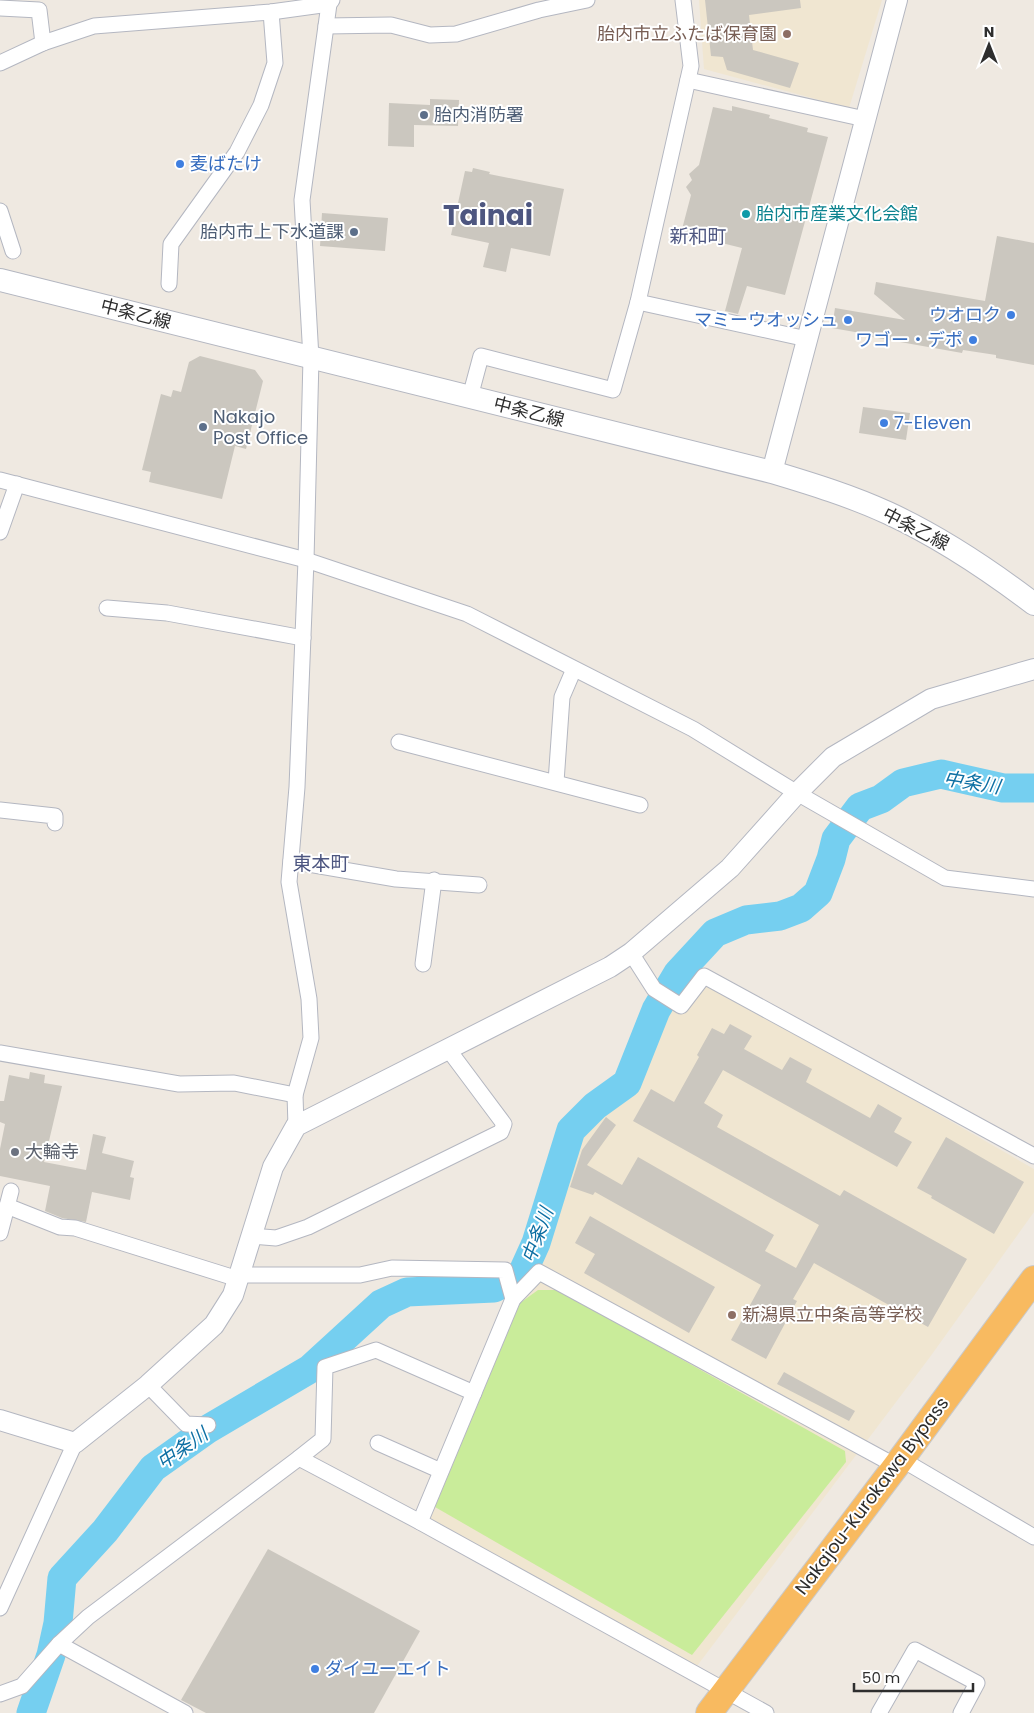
<svg xmlns="http://www.w3.org/2000/svg" width="1034" height="1713" font-family="Poppins,'Noto Sans JP',sans-serif">
	<rect width="100%" height="100%" fill="#efe9e1"/>
	<g fill="#f0e6d1">
		<polygon points="699,0 882,0 849,108 704,69"/>
		<polygon points="695,975 1034,1169 1034,1212 930,1357 694,1670 418,1514 537,1260 577,1133 638,1078 651,1042 681,992"/>
	</g>
	<polygon fill="#c9ec9a" points="538,1290 558,1290 845,1451 846,1462 692,1655 435,1507 520,1303"/>
	<g fill="none" stroke-linecap="round" stroke-linejoin="round">
		<polyline stroke="#75cff0" stroke-width="29" points="31,1713 51,1655 58,1623 62,1578 105,1531 153,1468 208,1429 310,1369 381,1304 407,1292 494,1288 522,1274 536,1243 571,1130 595,1106 627,1083 656,1010 678,973 715,933 746,920 780,916 801,908 818,893 831,859 836,839 860,807 881,799 903,783 941,774 1003,788 1034,788"/>
	</g>
	<g fill="#cbc7bf">
		<polygon points="705,0 800,0 801,8 749,15 753,50 799,63 790,88 727,70 723,57 711,56"/>
		<polygon points="430,99 459,100 458,126 414,125 414,147 388,146 389,103 430,105"/>
		<polygon points="732,106 770,115 769,118 808,128 807,132 828,137 785,295 747,286 738,314 725,311 742,248 681,233 691,195 686,187 692,180 689,174 699,165 713,107 732,111"/>
		<polygon points="473,168 490,172 489,174 564,189 550,256 511,248 506,272 483,267 489,243 451,235 465,171 472,172"/>
		<polygon points="322,213 388,218 385,251 320,246"/>
		<polygon points="997,236 1034,243 1034,365 996,358 996,355 963,350 962,353 872,337 872,335 832,328 835,308 905,320 874,294 876,282 985,301"/>
		<polygon points="200,356 255,370 263,381 246,449 235,446 222,499 149,482 151,472 142,470 161,394 171,397 173,390 181,392 189,362"/>
		<polygon points="863,407 910,413 906,440 859,433"/>
		<polygon points="730,1024 752,1036 744,1049 782,1070 790,1057 812,1069 806,1082 870,1118 878,1104 902,1118 894,1132 912,1142 897,1167 723,1070 704,1103 723,1115 717,1127 840,1196 844,1190 967,1259 928,1327 814,1263 793,1299 797,1301 766,1359 731,1340 761,1285 595,1192 593,1195 570,1187 582,1150 606,1117 616,1125 587,1165 622,1185 638,1157 774,1235 765,1251 796,1268 819,1225 633,1121 651,1089 674,1102 699,1057 697,1055 712,1028 724,1034"/>
		<polygon points="30,1072 45,1075 44,1083 62,1086 44,1162 86,1170 93,1134 106,1137 102,1153 134,1161 130,1177 134,1178 130,1200 92,1192 86,1222 62,1218 45,1211 50,1186 0,1176 0,1149 5,1124 0,1122 0,1101 4,1101 9,1075 29,1079"/>
		<polygon points="946,1137 1024,1182 994,1234 931,1198 932,1196 917,1188"/>
		<polygon points="590,1216 715,1287 689,1333 584,1273 595,1254 575,1243"/>
		<polygon points="784,1372 855,1411 849,1421 777,1384"/>
		<polygon points="268,1549 420,1631 374,1713 206,1713 181,1700"/>
	</g>
	<g fill="none" stroke-linecap="round" stroke-linejoin="round">
		<defs>
			<g id="minor">
				<polyline points="683,0 691,66 638,302 807,339"/>
				<polyline points="0,8 39,10 43,43"/>
				<polyline points="326,26 391,25 430,35 456,34 539,10 587,0"/>
				<polyline points="0,63 43,43 94,26 271,12 329,4"/>
				<polyline points="688,80 865,119"/>
				<polyline points="0,211 13,251"/>
				<polyline points="169,284 171,244 237,152 261,105 275,63 271,12"/>
				<polyline points="470,397 481,356 613,390 638,302"/>
				<polyline points="0,480 306,560 467,614 693,729 797,793 945,878 1034,889"/>
				<polyline points="0,532 17,484"/>
				<polyline points="107,608 167,613 303,638"/>
				<polyline points="399,742 640,805"/>
				<polyline points="556,782 562,697 574,669"/>
				<polyline points="0,810 55,816 55,823"/>
				<polyline points="291,861 396,879 479,885"/>
				<polyline points="631,953 654,989 681,1006 704,976 1034,1156"/>
				<polyline points="423,964 434,880"/>
				<polyline points="0,1053 179,1084 234,1083 295,1095"/>
				<polyline points="296,1126 295,1095 311,1038 309,999 289,882 297,787 306,560 311,358 302,200 326,26 329,4 332,0"/>
				<polyline points="7,1206 60,1227 75,1228 238,1279"/>
				<polyline points="0,1233 11,1191"/>
				<polyline points="252,1236 276,1238 308,1227 501,1132 504,1124 448,1049"/>
				<polyline points="240,1275 360,1275 392,1268 505,1270 513,1299"/>
				<polyline points="148,1385 186,1424 208,1425"/>
				<polyline points="378,1443 441,1471"/>
				<polyline points="299,1458 323,1439 325,1367 376,1350 474,1393"/>
				<polyline points="901,1459 1034,1537"/>
				<polyline points="420,1522 513,1299 539,1272 896,1466"/>
				<polyline points="0,1608 75,1443"/>
				<polyline points="59,1644 185,1713"/>
				<polyline points="0,1694 22,1686 59,1644 88,1617 299,1458 420,1522 766,1713"/>
				<polyline points="879,1713 915,1650 977,1683 961,1713"/>
			</g>
			<g id="tertiary">
				<polyline points="772,472 897,0"/>
				<polyline points="0,1420 75,1443 148,1385 214,1325 233,1295 273,1167 296,1126 610,967 631,953 730,868 797,793 833,757 931,699 1034,669"/>
			</g>
			<path id="secondary" d="M 0,280 L 772,472 C 812,484 851,496 888,513 C 940,537 988,569 1034,604"/>
			<polyline id="trunk" points="709,1713 896,1466 1034,1279"/>
		</defs>
		<use href="#minor" stroke="#b4b7c1" stroke-width="17"/>
		<use href="#tertiary" stroke="#b4b7c1" stroke-width="22"/>
		<use href="#secondary" stroke="#b4b7c1" stroke-width="24"/>
		<use href="#trunk" stroke="#c9c9c9" stroke-width="28"/>
		<use href="#minor" stroke="#fff" stroke-width="15"/>
		<use href="#tertiary" stroke="#fff" stroke-width="20"/>
		<use href="#secondary" stroke="#fff" stroke-width="22"/>
		<use href="#trunk" stroke="#f8ba60" stroke-width="26"/>
	</g>
	<g fill="#8d6e63" stroke="#fff" stroke-width="2">
		<circle cx="787" cy="34" r="5"/>
		<circle cx="732" cy="1315" r="5"/>
	</g>
	<g fill="#5c6f8a" stroke="#fff" stroke-width="2">
		<circle cx="424" cy="115" r="5"/>
		<circle cx="354" cy="232" r="5"/>
		<circle cx="203" cy="427" r="5"/>
	</g>
	<g fill="#3f7fe0" stroke="#fff" stroke-width="2">
		<circle cx="180" cy="164" r="5"/>
		<circle cx="1011" cy="315" r="5"/>
		<circle cx="848" cy="320" r="5"/>
		<circle cx="973" cy="340" r="5"/>
		<circle cx="884" cy="423" r="5"/>
		<circle cx="315" cy="1669" r="5"/>
	</g>
	<circle fill="#0f9aa8" stroke="#fff" stroke-width="2" cx="746" cy="214" r="5"/>
	<circle fill="#6b7280" stroke="#fff" stroke-width="2" cx="15" cy="1152" r="5"/>
	<g text-anchor="middle" stroke-width="4" stroke-linejoin="round" paint-order="stroke">
		<g font-size="18" fill="#785e54" stroke="#fff" text-anchor="end">
			<text x="777" y="40">胎内市立ふたば保育園</text>
			<text x="742" y="1321" text-anchor="start">新潟県立中条高等学校</text>
		</g>
		<g font-size="18" fill="#4e5e75" stroke="#fff" text-anchor="start">
			<text x="434" y="121">胎内消防署</text>
			<text x="344" y="238" text-anchor="end">胎内市上下水道課</text>
			<text x="213" y="423">Nakajo<tspan x="213" dy="21">Post Office</tspan></text>
		</g>
		<g font-size="18" fill="#366cbe" stroke="#fff" text-anchor="start">
			<text x="190" y="170">麦ばたけ</text>
			<text x="1001" y="321" text-anchor="end">ウオロク</text>
			<text x="838" y="326" text-anchor="end">マミーウオッシュ</text>
			<text x="963" y="346" text-anchor="end">ワゴー・デポ</text>
			<text x="894" y="429">7-Eleven</text>
			<text x="325" y="1675">ダイユーエイト</text>
		</g>
		<g font-size="18" fill="#0d838f" stroke="#fff" text-anchor="start">
			<text x="756" y="220">胎内市産業文化会館</text>
		</g>
		<g font-size="18" fill="#2e2e2e" stroke="#fff">
			<text transform="translate(136 314) rotate(14)" y="6">中条乙線</text>
			<text transform="translate(529 412) rotate(14)" y="6">中条乙線</text>
			<text transform="translate(916 529) rotate(27)" y="6">中条乙線</text>
			<text transform="translate(872 1496) rotate(-53)" y="6">Nakajou-Kurokawa Bypass</text>
		</g>
		<g font-size="18" fill="#5b616d" stroke="#fff" text-anchor="start">
			<text x="25" y="1158">大輪寺</text>
		</g>
		<g font-size="19" fill="#4d5680" stroke="#fff">
			<text x="698" y="243">新和町</text>
			<text x="321" y="870">東本町</text>
		</g>
		<g font-size="19" font-style="italic" fill="#0d6fa3" stroke="#fff">
			<text transform="translate(972 782) rotate(9)" y="7">中条川</text>
			<text transform="translate(537 1235) rotate(-70)" y="7">中条川</text>
			<text transform="translate(182 1448) rotate(-35)" y="7">中条川</text>
		</g>
		<g font-size="28" font-weight="bold" fill="#4d5680" stroke="#fff">
			<text x="488" y="225">Tainai</text>
		</g>
	</g>
	<g transform="translate(989 45)" stroke="#ffffff" stroke-width="4" paint-order="stroke">
	<path d="M0-4L9 19L0 12L-9 19Z" fill="#2e2e2e"/>
	<text y="-8" font-size="14" font-weight="bold" text-anchor="middle" fill="#2e2e2e">N</text>
	</g>
	<path d="M854 1683v8h119v-8" fill="none" stroke="#2e2e2e" stroke-width="2.5"/>
	<text x="862" y="1683" font-size="15" fill="#2e2e2e" stroke="#ffffff" stroke-width="4" paint-order="stroke">50 m</text>
</svg>
